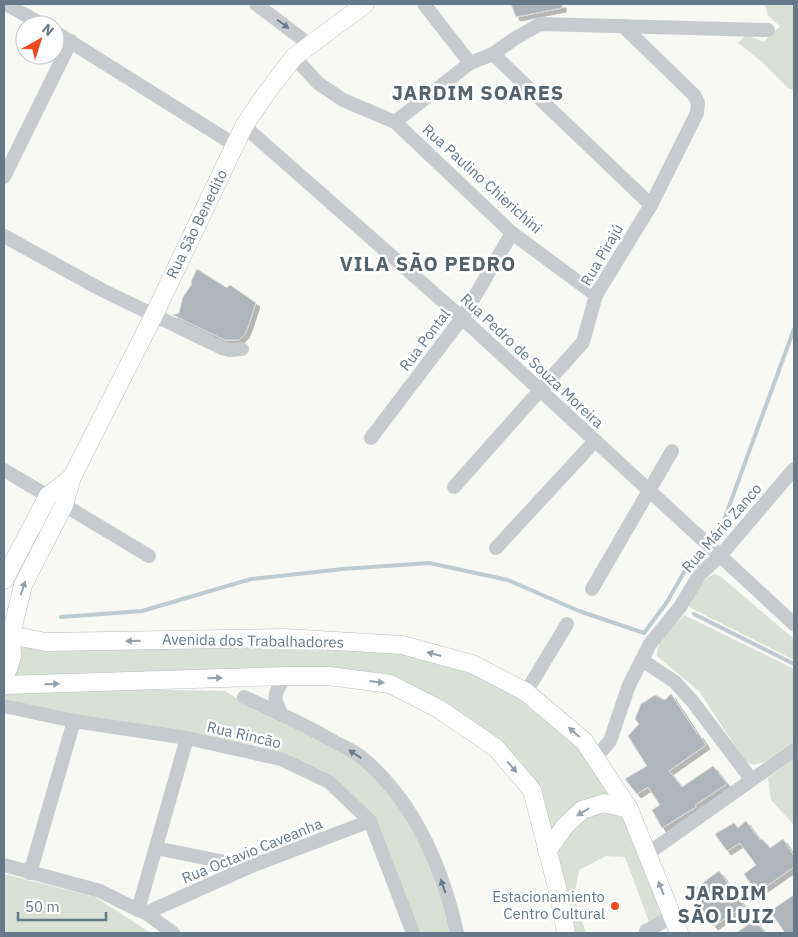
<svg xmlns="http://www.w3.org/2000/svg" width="798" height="937" font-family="'IBM Plex Sans',sans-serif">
	<defs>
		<filter id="shadow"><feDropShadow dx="4" dy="4" stdDeviation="0" flood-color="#0004"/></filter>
	</defs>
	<rect width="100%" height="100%" fill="#f8f8f5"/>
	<g fill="#d9e0d5">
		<polygon points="765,4 794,4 794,90 788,88 762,62 738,43 746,35 764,42 780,26 768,16"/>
		<path d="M 715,574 L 720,576 L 794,639 L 794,660 L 689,607 C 694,594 701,579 715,574 Z"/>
		<path d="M 684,615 L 794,669 L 794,741 L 764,762 L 753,765 L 745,761 L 699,691 L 657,656 C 656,639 673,627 684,615 Z"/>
		<polygon points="17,642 280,643 401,650 471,669 525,696 570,733 620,801 601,798 552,839 506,751 368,675 12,680 19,665"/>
		<polygon points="4,687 225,691 241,701 351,756 378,779 401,807 424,845 451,933 415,933 377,824 314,768 261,746 63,715 4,701"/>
		<polygon points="794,758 794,825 771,800 768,778"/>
		<polygon points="591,810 625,811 666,911 656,923 649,922 625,857 606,856 579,870 574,897 586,933 571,933 551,851"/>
		<polygon points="4,874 95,897 151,933 4,933"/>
	</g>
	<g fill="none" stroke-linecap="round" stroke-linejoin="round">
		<g stroke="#becbcf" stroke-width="4">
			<polyline points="720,531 794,329"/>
			<polyline points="694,614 794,664"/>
			<polyline points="61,617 142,611 251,579 343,569 429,563 508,580 579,611 644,633 667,602 691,560"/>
		</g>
	</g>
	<g fill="#aeb6bc" stroke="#d9d9d7" filter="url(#shadow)">
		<polygon points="511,4 562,4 562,8 516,17"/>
		<polygon points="197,269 227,288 230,285 256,303 248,327 245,334 239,340 225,340 173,315 179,313 183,297 192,284 191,282"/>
		<polygon points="671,694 698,735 699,734 706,745 669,771 682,787 713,766 727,784 695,805 696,807 662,828 652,810 660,805 648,787 637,794 625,779 647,766 628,736 639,724 635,719 641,704 655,695 665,700"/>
		<polygon points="746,821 760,840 762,839 770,848 783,839 794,856 794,867 757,893 744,874 756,865 740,843 727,851 715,834 734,823 738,828"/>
		<polygon points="719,871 744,906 714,926 690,892"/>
		<polygon points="794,895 794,933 785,933 770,911"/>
		<polygon points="755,920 765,933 736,933"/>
	</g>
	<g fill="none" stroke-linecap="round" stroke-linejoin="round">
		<defs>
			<g id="major">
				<polyline points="4,580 48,496 72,477"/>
				<polyline points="4,634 46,642 285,638 402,645 472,664 526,692 584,741 629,809 679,933"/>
				<polyline points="4,675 8,669 12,657 11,635 23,585 64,505 72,477 154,315 244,126 265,95 294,57 365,4"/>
				<polyline points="4,685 285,676 329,676 390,684 439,709 496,748 532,790 558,891 566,933"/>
				<polyline points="547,851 565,826 582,810 604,803 629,809"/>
			</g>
		</defs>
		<use href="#major" stroke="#babec2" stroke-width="19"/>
		<g stroke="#c7cbce" stroke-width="14">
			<polyline points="6,4 43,25"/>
			<polyline points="256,4 310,45"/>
			<polyline points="424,4 470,63"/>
			<polyline points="55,32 235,145"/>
			<polyline points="493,54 651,205"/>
			<polyline points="294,57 318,83 343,100 395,122 470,63 493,54 514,39 540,24 768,30"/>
			<polyline points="395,122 512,233 596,295"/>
			<polyline points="244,126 462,318 794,624"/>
			<polyline points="4,177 71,41"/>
			<polyline points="4,236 102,290 222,348 230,350 242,349"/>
			<polyline points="371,438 462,318 512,233"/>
			<polyline points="4,470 48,496"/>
			<polyline points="454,487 583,342 596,295 651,205 697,113 698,103 694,95 623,26"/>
			<polyline points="64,505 149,556"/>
			<polyline points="496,548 595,441"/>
			<polyline points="592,589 672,451"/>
			<polyline points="642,660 675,682 693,702 751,779"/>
			<polyline points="526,692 567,624"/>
			<path d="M 244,697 C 274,711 304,724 333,741 C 342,746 352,750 360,756 C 414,800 442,866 457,933"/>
			<polyline points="4,706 74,721 187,738 281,759 329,782 370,821 413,933"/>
			<path d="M 282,715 C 271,694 275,695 285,676"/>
			<polyline points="595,758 610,741 629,685 650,644 680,607 700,574 720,556 794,469"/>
			<polyline points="156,848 249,867"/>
			<polyline points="647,854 794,750"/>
			<polyline points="4,865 100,891 138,910 146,913 173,933"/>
			<polyline points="30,873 74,721"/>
			<polyline points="138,910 187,738"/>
			<polyline points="146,913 249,867 370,821"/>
			<polyline points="646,931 666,920 671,912"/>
		</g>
		<use href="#major" stroke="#fff" stroke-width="18"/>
	</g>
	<defs><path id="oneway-solid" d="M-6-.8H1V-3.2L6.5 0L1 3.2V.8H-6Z" transform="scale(1.25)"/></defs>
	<g fill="#6a7d8c">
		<use href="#oneway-solid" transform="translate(283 24) rotate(37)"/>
		<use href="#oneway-solid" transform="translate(355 754) rotate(-147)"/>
		<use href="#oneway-solid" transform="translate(443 886) rotate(-109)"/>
	</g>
	<g fill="#93a1ac">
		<use href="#oneway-solid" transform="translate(23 588) rotate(-72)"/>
		<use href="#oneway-solid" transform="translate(133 641) rotate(179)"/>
		<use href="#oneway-solid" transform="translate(434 654) rotate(-165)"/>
		<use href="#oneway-solid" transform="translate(215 678) rotate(-2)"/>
		<use href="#oneway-solid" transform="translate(377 682) rotate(7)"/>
		<use href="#oneway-solid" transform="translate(52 684) rotate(-2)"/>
		<use href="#oneway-solid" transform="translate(574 732) rotate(-139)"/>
		<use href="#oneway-solid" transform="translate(512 767) rotate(49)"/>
		<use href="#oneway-solid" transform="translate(583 812) rotate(149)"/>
		<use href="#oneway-solid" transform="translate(661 888) rotate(-112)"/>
	</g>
	<circle fill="#ee491e" stroke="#fff" stroke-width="2" cx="615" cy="906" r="5"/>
	<g text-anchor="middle" stroke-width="5" stroke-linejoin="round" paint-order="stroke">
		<g font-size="15" fill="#657988" stroke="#fff">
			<text transform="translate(482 179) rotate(42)" y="5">Rua Paulino Chierichini</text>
			<text transform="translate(197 224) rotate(-64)" y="5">Rua São Benedito</text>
			<text transform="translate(602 255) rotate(-60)" y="5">Rua Pirajú</text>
			<text transform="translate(425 340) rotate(-53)" y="5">Rua Pontal</text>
			<text transform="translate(532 361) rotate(43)" y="5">Rua Pedro de Souza Moreira</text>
			<text transform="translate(722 528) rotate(-49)" y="5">Rua Mário Zanco</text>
			<text transform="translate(253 641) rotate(1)" y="5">Avenida dos Trabalhadores</text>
			<text transform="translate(244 735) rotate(13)" y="5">Rua Rincão</text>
			<text transform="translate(252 851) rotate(-22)" y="5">Rua Octavio Caveanha</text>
		</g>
		<g font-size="15" fill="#657988" stroke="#fff" text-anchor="end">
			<text x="605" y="902">Estacionamiento<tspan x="605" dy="17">Centro Cultural</tspan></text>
		</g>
		<g font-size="20" font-weight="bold" letter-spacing="1" fill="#53626c" stroke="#fff">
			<text x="478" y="100">JARDIM SOARES</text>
			<text x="428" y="271">VILA SÃO PEDRO</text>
			<text x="726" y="900">JARDIM<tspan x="726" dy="23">SÃO LUIZ</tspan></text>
		</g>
	</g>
	<rect width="798" height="937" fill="none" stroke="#657988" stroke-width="10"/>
	<g transform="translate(40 40) rotate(39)"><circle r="24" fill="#ffffff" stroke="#c1c9cf"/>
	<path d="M0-4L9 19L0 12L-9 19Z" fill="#ee491e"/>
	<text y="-8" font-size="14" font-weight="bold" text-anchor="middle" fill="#657988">N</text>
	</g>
	<path d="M18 912v8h88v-8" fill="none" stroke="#657988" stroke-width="2.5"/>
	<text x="25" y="912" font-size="15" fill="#657988" stroke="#ffffff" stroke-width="4" paint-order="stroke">50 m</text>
</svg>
